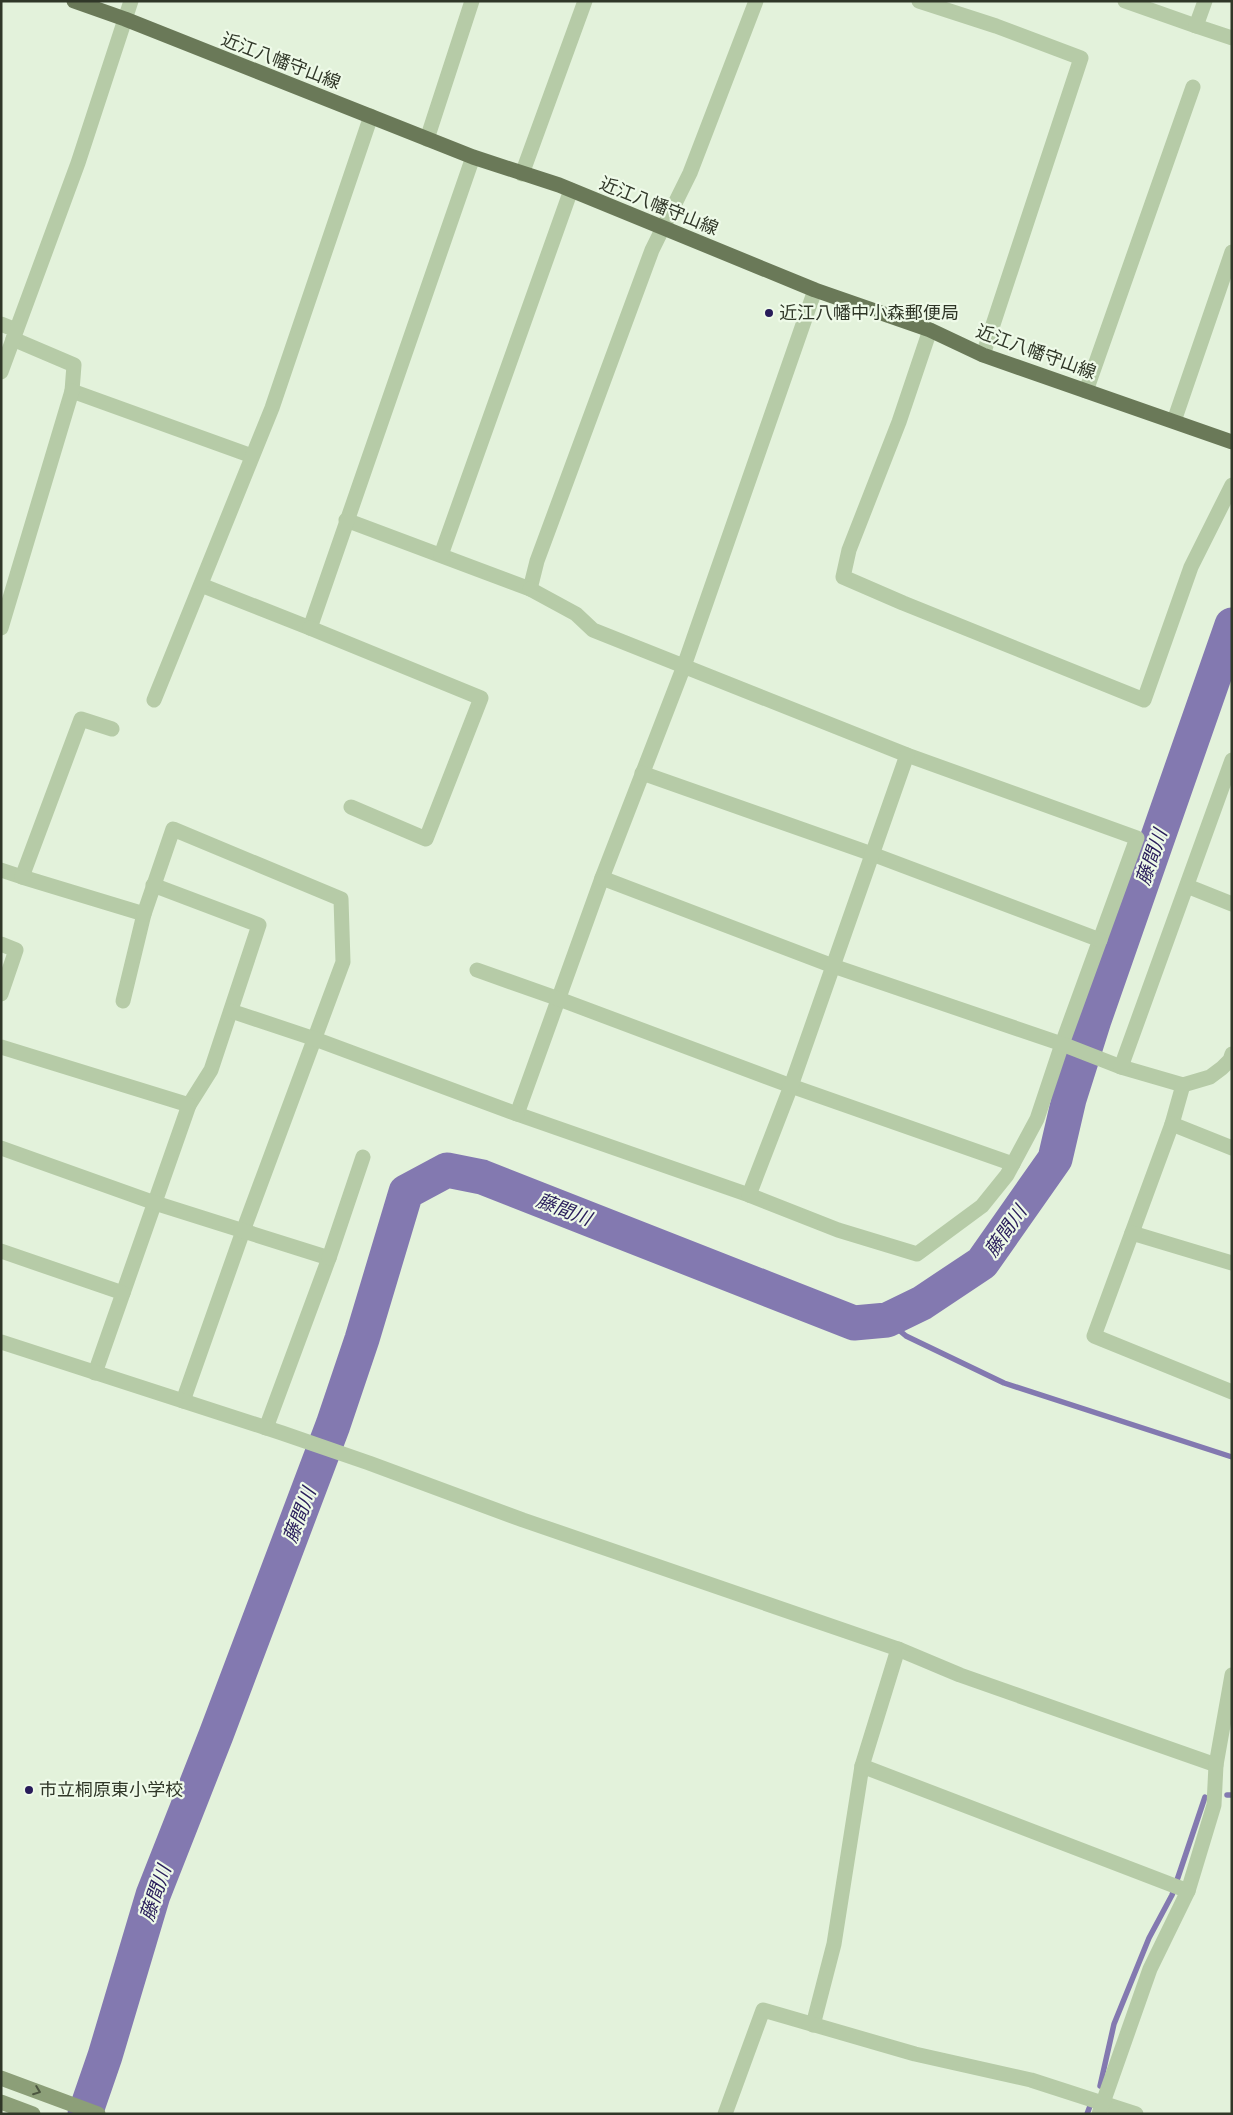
<svg xmlns="http://www.w3.org/2000/svg" width="1233" height="2115" font-family="Raleway,'Noto Sans JP',sans-serif">
	<rect width="100%" height="100%" fill="#e3f2db"/>
	<g fill="none" stroke-linecap="round" stroke-linejoin="round">
		<g stroke="#8379b0" stroke-width="5.5">
			<polyline points="887,1320 906,1336 1004,1383 1232,1457"/>
			<polyline points="1227,1795 1232,1795"/>
			<polyline points="1100,2086 1114,2024 1149,1938 1172,1895 1205,1797"/>
			<polyline points="1087,2114 1090,2106"/>
		</g>
		<polyline stroke="#8379b0" stroke-width="35" points="85,2114 105,2056 153,1895 216,1735 333,1425 362,1339 406,1192 447,1170 482,1177 854,1323 887,1320 922,1303 982,1263 1055,1159 1069,1099 1094,1020 1232,625"/>
		<g stroke="#b6cba7" stroke-width="15">
			<polyline points="919,1 996,26 1081,58 983,355"/>
			<polyline points="1125,1 1196,26"/>
			<polyline points="1205,1 1196,26 1232,38"/>
			<polyline points="427,139 472,1"/>
			<polyline points="522,174 585,1"/>
			<polyline points="1,324 16,330"/>
			<polyline points="930,330 899,422 849,550 843,577 903,603 1144,700 1191,567 1232,485"/>
			<polyline points="13,339 74,365 72,391 252,456"/>
			<polyline points="1,372 78,163 131,1"/>
			<polyline points="1086,391 1193,87"/>
			<polyline points="1174,421 1232,252"/>
			<polyline points="346,520 530,589 537,561 652,250 690,173 756,1"/>
			<polyline points="441,555 571,190"/>
			<polyline points="201,585 310,628 473,157"/>
			<polyline points="530,589 576,614 593,630 907,755 1137,838 1062,1044 1037,1119 1007,1175 982,1206 917,1254 838,1230 749,1195 517,1114 602,878 684,666 815,290"/>
			<polyline points="1,628 72,391"/>
			<polyline points="310,628 481,698 426,839 351,807"/>
			<polyline points="154,700 272,408 371,116"/>
			<polyline points="642,773 872,854 1100,940"/>
			<polyline points="1,870 22,877 81,719 112,729"/>
			<polyline points="22,877 144,914 123,1001"/>
			<polyline points="602,878 833,966 1062,1044 1121,1067 1183,1085 1210,1077 1222,1068 1230,1060 1232,1054"/>
			<polyline points="153,885 259,925 211,1070 189,1105"/>
			<polyline points="1187,886 1232,904"/>
			<polyline points="144,914 173,829 341,899 343,962 243,1231 183,1401"/>
			<polyline points="1,944 16,950 1,994"/>
			<polyline points="477,970 559,999 791,1086 1013,1164"/>
			<polyline points="231,1011 315,1039 517,1114"/>
			<polyline points="1,1047 189,1105 95,1373"/>
			<polyline points="1121,1067 1232,760"/>
			<polyline points="1183,1085 1172,1124 1094,1336 1232,1392"/>
			<polyline points="1172,1124 1232,1148"/>
			<polyline points="1,1148 155,1203 329,1258 266,1428"/>
			<polyline points="749,1195 791,1086 907,755"/>
			<polyline points="1132,1233 1232,1263"/>
			<polyline points="1,1251 123,1293"/>
			<polyline points="329,1258 363,1157"/>
			<polyline points="1,1342 282,1433 369,1463 523,1520 898,1649 960,1675 1216,1765"/>
			<polyline points="862,1766 1188,1891"/>
			<polyline points="813,2025 834,1944 862,1766 898,1649"/>
			<polyline points="725,2114 763,2010 915,2054 1031,2080 1136,2114"/>
			<polyline points="1099,2114 1150,1969 1188,1891 1214,1805 1216,1765 1232,1675"/>
		</g>
		<g stroke="#8c9f78" stroke-width="15">
			<polyline points="1,2078 98,2114"/>
			<polyline points="1,2102 33,2114"/>
		</g>
		<polyline stroke="#6a7958" stroke-width="15" points="74,1 125,19 473,157 559,185 815,290 930,330 983,355 1232,442"/>
	</g>
	<defs><path id="oneway-chevron" d="M-2-3.5L2.5 0L-2 3.5" fill="none" stroke-width="1.6" stroke-linecap="round" stroke-linejoin="round" transform="scale(1.25)"/></defs>
	<use stroke="#4c5640" href="#oneway-chevron" transform="translate(37 2091) rotate(21)"/>
	<g fill="#281c5a" stroke="#eefae8" stroke-width="2">
		<circle cx="769" cy="313" r="5"/>
		<circle cx="29" cy="1790" r="5"/>
	</g>
	<g text-anchor="middle" stroke-width="4.5" stroke-linejoin="round" paint-order="stroke">
		<g font-size="18" fill="#303728" stroke="#eefae8">
			<text transform="translate(281 61) rotate(21)" y="6">近江八幡守山線</text>
			<text transform="translate(659 206) rotate(22)" y="6">近江八幡守山線</text>
			<text transform="translate(1036 352) rotate(20)" y="6">近江八幡守山線</text>
		</g>
		<g font-size="18" fill="#303728" stroke="#eefae8" text-anchor="start">
			<text x="779" y="319">近江八幡中小森郵便局</text>
			<text x="39" y="1796">市立桐原東小学校</text>
		</g>
		<g font-size="19" font-style="italic" fill="#281c5a" stroke="#eefae8">
			<text transform="translate(1151 857) rotate(-71)" y="7">藤間川</text>
			<text transform="translate(564 1209) rotate(21)" y="7">藤間川</text>
			<text transform="translate(1005 1231) rotate(-55)" y="7">藤間川</text>
			<text transform="translate(299 1515) rotate(-69)" y="7">藤間川</text>
			<text transform="translate(155 1893) rotate(-71)" y="7">藤間川</text>
		</g>
	</g>
	<rect width="1233" height="2115" fill="none" stroke="#303728" stroke-width="5"/>
</svg>
